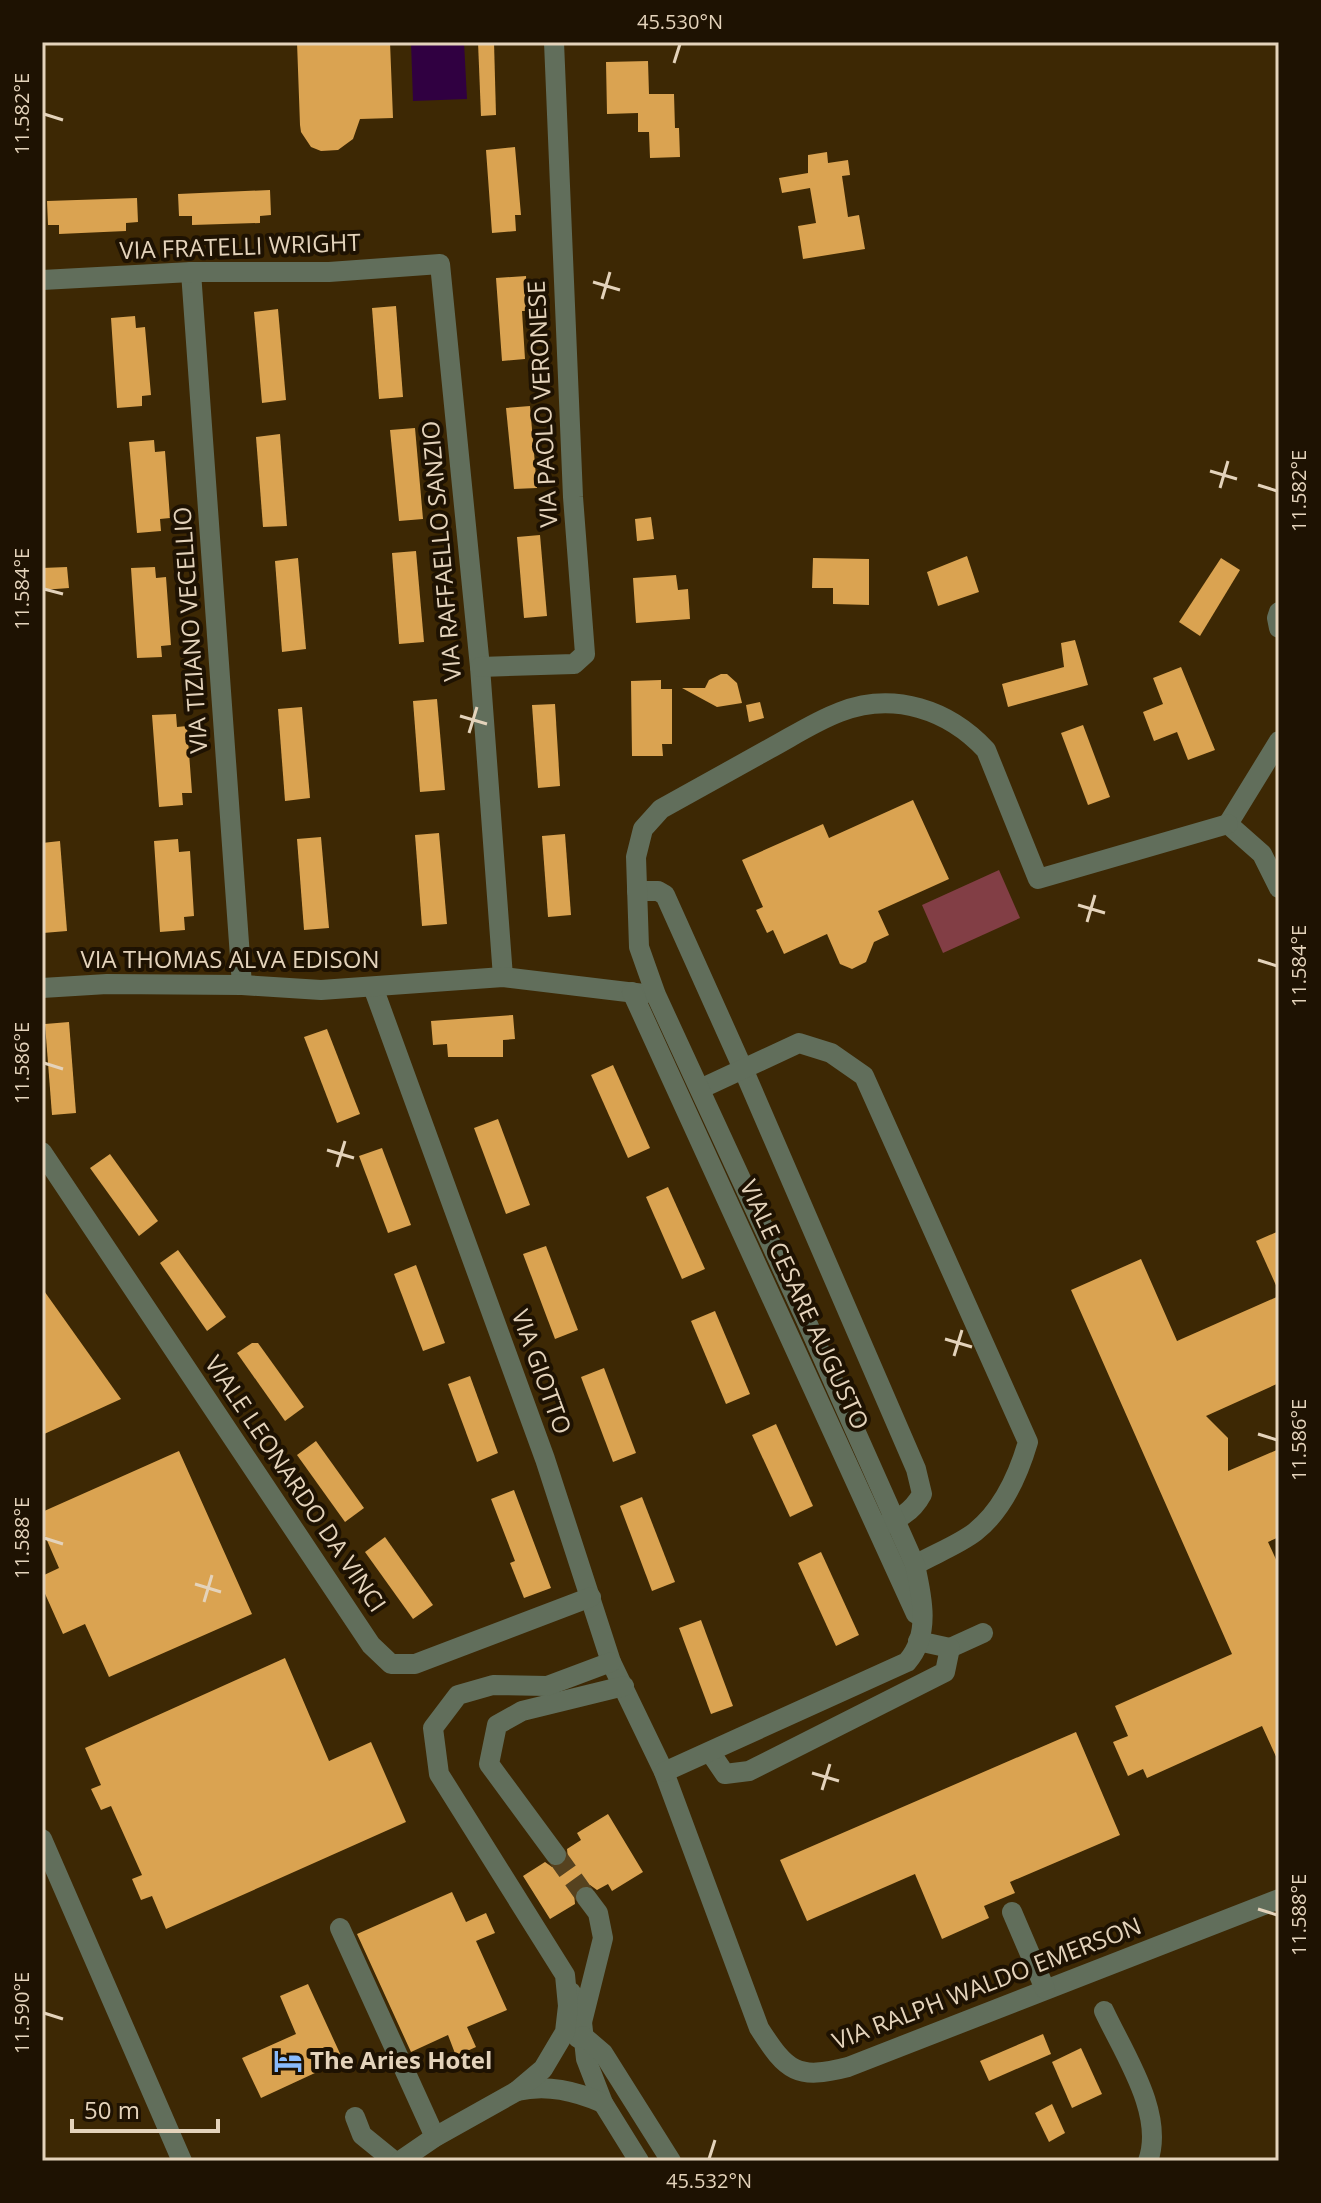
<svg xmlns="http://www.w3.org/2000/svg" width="1321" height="2203" font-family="'Open Sans',sans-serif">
	<rect width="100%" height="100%" fill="#3d2804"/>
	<polygon fill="#823e45" points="999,870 1020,918 943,953 922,905"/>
	<polygon fill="#300041" points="411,42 464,42 467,99 413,101"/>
	<g fill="#daa351">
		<polygon points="297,42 390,42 393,118 360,119 353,139 338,150 321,151 311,147 301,132 300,125"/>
		<polygon points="478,42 494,42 496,115 481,116"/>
		<polygon points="648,61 649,94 674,94 675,128 679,128 680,157 650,158 649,132 638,132 638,113 607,114 606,62"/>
		<polygon points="515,147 521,215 515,215 516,231 492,233 486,150"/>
		<polygon points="827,152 828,163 848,160 850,175 842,176 848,217 859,215 865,249 803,259 798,226 816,223 810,188 782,193 779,178 808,173 808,155"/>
		<polygon points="270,190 271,215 260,216 260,223 192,225 192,216 179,216 178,194"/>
		<polygon points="137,198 138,222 126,223 126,231 59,234 59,225 48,225 47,201"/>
		<polygon points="526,276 528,311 522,311 525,359 502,361 496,278"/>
		<polygon points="396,306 403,397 379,399 372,308"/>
		<polygon points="278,309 286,400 262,403 254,312"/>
		<polygon points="135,316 136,328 145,327 151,395 142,396 142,406 117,408 111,318"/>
		<polygon points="530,406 537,488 514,489 506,408"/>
		<polygon points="415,428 423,519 399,521 390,430"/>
		<polygon points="280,434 287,526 263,527 256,437"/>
		<polygon points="154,440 155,452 165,451 170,518 160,519 161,531 137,533 129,442"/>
		<polygon points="651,517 654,539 637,541 635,519"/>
		<polygon points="540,535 547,616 524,618 517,537"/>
		<polygon points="416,551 424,642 399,644 392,553"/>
		<polygon points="967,556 979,592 938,606 927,572"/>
		<polygon points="298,558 306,649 282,652 275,561"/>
		<polygon points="813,558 869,559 869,605 833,604 833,588 812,588"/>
		<polygon points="1221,558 1240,570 1200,636 1179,622"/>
		<polygon points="67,567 69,588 42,590 42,568"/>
		<polygon points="155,567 156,578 166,577 171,645 161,646 162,657 137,658 131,568"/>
		<polygon points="676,575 678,590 688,589 690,619 636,623 633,578"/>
		<polygon points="1075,640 1088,685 1008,707 1002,684 1064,667 1061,643"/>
		<polygon points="1181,667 1215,750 1188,760 1177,732 1154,741 1143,712 1163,704 1153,678"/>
		<polygon points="721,674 727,674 737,683 742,703 717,707 682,688 705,688 709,680"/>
		<polygon points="661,680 661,689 672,689 672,744 662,744 663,756 632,756 631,681"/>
		<polygon points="437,699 445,790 420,792 413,701"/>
		<polygon points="760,702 764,718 749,722 746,705"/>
		<polygon points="555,704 560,786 538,788 532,705"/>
		<polygon points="302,707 310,798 285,801 278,709"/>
		<polygon points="176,714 177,727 187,726 192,793 182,793 183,805 159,807 152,715"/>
		<polygon points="1083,725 1110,797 1088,805 1061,733"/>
		<polygon points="913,800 949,879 878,911 889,935 874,942 866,962 852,969 840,964 827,934 784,954 773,930 767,933 756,910 763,907 742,860 823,824 829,838"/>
		<polygon points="439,833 447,924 422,926 415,835"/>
		<polygon points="565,834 571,915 548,917 542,836"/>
		<polygon points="321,837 329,928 304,930 297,839"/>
		<polygon points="178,839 179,852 190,851 194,916 184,917 185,930 160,932 154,841"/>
		<polygon points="60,841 67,931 43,933 42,843"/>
		<polygon points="513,1015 515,1039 503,1040 503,1057 448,1057 447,1044 433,1045 431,1021"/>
		<polygon points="69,1022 76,1113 52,1115 45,1024"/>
		<polygon points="327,1029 360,1114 337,1123 304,1037"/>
		<polygon points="613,1065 650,1148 628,1158 591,1075"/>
		<polygon points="498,1119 530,1205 506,1214 474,1128"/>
		<polygon points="382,1148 411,1225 388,1233 359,1156"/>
		<polygon points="110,1154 158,1221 139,1236 90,1168"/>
		<polygon points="668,1187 705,1269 682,1279 646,1197"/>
		<polygon points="1279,1231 1279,1292 1256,1241"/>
		<polygon points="546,1246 578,1330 555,1339 523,1254"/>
		<polygon points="178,1250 226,1317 207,1331 160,1263"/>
		<polygon points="1141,1259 1177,1341 1279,1296 1279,1383 1206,1416 1228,1438 1228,1471 1279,1449 1279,1537 1268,1542 1279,1566 1279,1763 1262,1726 1147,1778 1143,1769 1128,1776 1113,1742 1128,1736 1115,1706 1232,1654 1071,1290"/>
		<polygon points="416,1265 445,1343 423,1351 394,1274"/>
		<polygon points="42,1288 121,1399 42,1435"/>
		<polygon points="715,1311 750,1394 726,1404 691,1321"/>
		<polygon points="252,1343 258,1343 304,1407 285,1421 237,1353"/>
		<polygon points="604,1368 636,1453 613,1462 581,1377"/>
		<polygon points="470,1376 498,1453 477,1462 448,1384"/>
		<polygon points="776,1424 813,1506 790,1517 752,1435"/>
		<polygon points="316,1441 364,1508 345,1522 297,1455"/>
		<polygon points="179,1451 252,1614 109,1677 85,1624 63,1634 42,1587 42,1576 59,1568 42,1529 42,1512"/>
		<polygon points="514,1490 551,1588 524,1598 510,1563 515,1561 491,1499"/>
		<polygon points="642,1497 675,1582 652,1591 620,1506"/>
		<polygon points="385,1537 433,1605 413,1619 365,1552"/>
		<polygon points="821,1552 859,1635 836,1646 798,1563"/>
		<polygon points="701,1620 733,1706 711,1714 679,1628"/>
		<polygon points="285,1658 329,1761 371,1742 406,1822 166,1929 152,1896 141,1900 132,1879 142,1875 111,1806 101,1810 91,1789 101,1785 85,1748"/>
		<polygon points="1076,1732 1120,1835 1010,1882 1015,1893 984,1906 989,1918 942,1939 915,1874 807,1921 780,1860"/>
		<polygon points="608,1814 643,1872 612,1891 608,1884 597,1890 590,1885 579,1886 574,1893 575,1904 550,1919 523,1876 545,1862 552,1867 563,1866 568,1859 567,1849 581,1840 577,1833"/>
		<polygon points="452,1892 466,1922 486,1913 495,1933 476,1941 507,2010 467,2027 476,2047 456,2056 448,2035 411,2052 357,1934"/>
		<polygon points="308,1984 343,2060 261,2098 242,2058 296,2034 280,1996"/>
		<polygon points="1043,2034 1051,2054 989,2081 980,2061"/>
		<polygon points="1081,2048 1102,2094 1072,2108 1052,2062"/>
		<polygon points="1052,2104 1065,2133 1049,2142 1035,2113"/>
	</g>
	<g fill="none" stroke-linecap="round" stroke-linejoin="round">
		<polyline stroke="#56421f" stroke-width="20" stroke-dasharray="20 10" stroke-linecap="butt" points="556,1855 586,1897"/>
		<g stroke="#616e5b" stroke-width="20">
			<polyline points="191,272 242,985"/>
			<polyline points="42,280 191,272 329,272 440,264 480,667 503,977"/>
			<polyline points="1279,612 1277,618 1279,628"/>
			<polyline points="480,667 574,664 585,654 573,497 554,42"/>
			<polyline points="1279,741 1228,824 1262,854 1279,888"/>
			<path d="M 637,891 L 658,891 L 665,895 L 744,1071 L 916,1469 L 922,1494 C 912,1513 897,1520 877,1527"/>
			<path d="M 373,987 L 545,1459 L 611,1662 L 664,1772 L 759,2028 C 787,2072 797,2080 848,2067 L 1279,1899"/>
			<polyline points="42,988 107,984 242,985 321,990 503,977 644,994"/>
			<polyline points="632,992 916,1614"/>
			<path d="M 700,1089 L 799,1043 L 831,1053 L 864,1076 L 1028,1442 C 1018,1476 1003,1510 975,1532 C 958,1545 934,1554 915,1565"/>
			<polyline points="42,1152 371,1645 391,1664 415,1664 591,1597"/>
			<polyline points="950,1648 983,1633"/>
			<polyline points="710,1752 725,1774 749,1771 945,1672 950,1648 918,1641"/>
			<path d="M 664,1772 L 907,1662 C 931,1635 922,1596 915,1565 L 806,1320 L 656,995 L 639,947 L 636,857 L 643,829 L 661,809 C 697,789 733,769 769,749 C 793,736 816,721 840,712 C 894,691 949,710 986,750 L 1038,879 L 1228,824"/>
			<polyline points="42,1839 182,2161"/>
			<polyline points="556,1855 489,1764 497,1725 522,1711 624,1686"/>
			<polyline points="1012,1912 1045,1989"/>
			<polyline points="340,1928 435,2137"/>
			<polyline points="571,1992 582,2022 586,2059 603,2103 639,2161"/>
			<path d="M 1104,2011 C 1124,2054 1165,2114 1148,2161"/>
			<polyline points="582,2022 603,1938 598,1913 586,1897"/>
			<polyline points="578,2038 583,2036 603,2053 671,2161"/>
			<path d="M 517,2091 C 547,2084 575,2091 603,2103"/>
			<polyline points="355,2117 362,2135 394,2161"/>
			<polyline points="400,2161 435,2137 517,2091 543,2069 565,2032 568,2006 565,1975 439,1774 433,1728 458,1695 493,1685 547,1686 611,1662"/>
		</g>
	</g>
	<path fill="none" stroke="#e4d3bb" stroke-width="3" d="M 674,63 L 680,44M 44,114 L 63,120M 593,282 L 620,290M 602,299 L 610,272M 1210,471 L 1237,479M 1258,485 L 1277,491M 1220,488 L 1228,461M 44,589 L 63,594M 460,716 L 487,724M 469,733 L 477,707M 1078,905 L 1105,913M 1087,922 L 1095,895M 1258,960 L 1277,966M 44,1063 L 63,1069M 327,1150 L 354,1158M 337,1167 L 345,1141M 945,1339 L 972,1347M 954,1356 L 962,1330M 1258,1434 L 1277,1440M 44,1538 L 63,1544M 195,1584 L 221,1592M 204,1602 L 212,1575M 812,1773 L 839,1781M 822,1790 L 830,1764M 1258,1909 L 1277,1915M 44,2013 L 63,2019M 709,2159 L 715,2140"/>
	<defs>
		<symbol id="hotel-bare" viewBox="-9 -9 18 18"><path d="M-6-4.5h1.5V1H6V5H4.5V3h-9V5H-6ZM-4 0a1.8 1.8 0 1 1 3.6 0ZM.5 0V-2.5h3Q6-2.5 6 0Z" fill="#88bafc" stroke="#1e1202" stroke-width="2.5" paint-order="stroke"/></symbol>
	</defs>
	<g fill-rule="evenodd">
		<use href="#hotel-bare" x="268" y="2041" width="40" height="40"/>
	</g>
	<g text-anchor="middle" stroke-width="8" stroke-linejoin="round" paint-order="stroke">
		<g font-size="24" fill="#e4d3bb" stroke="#1e1202">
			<text transform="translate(240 247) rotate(-2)" y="8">VIA FRATELLI WRIGHT</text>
			<text transform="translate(543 404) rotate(-93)" y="8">VIA PAOLO VERONESE</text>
			<text transform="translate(442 551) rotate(-95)" y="8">VIA RAFFAELLO SANZIO</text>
			<text transform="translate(191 630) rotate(-94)" y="8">VIA TIZIANO VECELLIO</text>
			<text x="230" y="968">VIA THOMAS ALVA EDISON</text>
			<text transform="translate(804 1305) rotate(65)" y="8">VIALE CESARE AUGUSTO</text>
			<text transform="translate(541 1372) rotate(70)" y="8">VIA GIOTTO</text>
			<text transform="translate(295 1484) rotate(56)" y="8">VIALE LEONARDO DA VINCI</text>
			<text transform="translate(987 1984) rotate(-21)" y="8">VIA RALPH WALDO EMERSON</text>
		</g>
		<g font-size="24" font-weight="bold" fill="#e4d3bb" stroke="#1e1202" text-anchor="start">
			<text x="310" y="2069">The Aries Hotel</text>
		</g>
	</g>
	<rect width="1321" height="2203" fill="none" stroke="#1e1202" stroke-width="88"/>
	<path d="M72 2119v12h146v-12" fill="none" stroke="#e4d3bb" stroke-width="4"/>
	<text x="84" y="2119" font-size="24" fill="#e4d3bb" stroke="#1e1202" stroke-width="6" paint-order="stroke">50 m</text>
	<rect x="44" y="44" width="1233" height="2115" fill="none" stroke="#e4d3bb" stroke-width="3"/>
	<g font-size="20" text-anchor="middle" fill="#e4d3bb">
		<text x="680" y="29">45.530°N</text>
		<text transform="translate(22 114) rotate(-90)" y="7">11.582°E</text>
		<text transform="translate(1299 491) rotate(-90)" y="7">11.582°E</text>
		<text transform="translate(22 589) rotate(-90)" y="7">11.584°E</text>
		<text transform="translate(1299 966) rotate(-90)" y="7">11.584°E</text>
		<text transform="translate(22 1063) rotate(-90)" y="7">11.586°E</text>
		<text transform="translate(1299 1440) rotate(-90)" y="7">11.586°E</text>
		<text transform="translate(22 1538) rotate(-90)" y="7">11.588°E</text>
		<text transform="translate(1299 1915) rotate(-90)" y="7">11.588°E</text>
		<text transform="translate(22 2013) rotate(-90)" y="7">11.590°E</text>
		<text x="709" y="2188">45.532°N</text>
	</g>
</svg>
